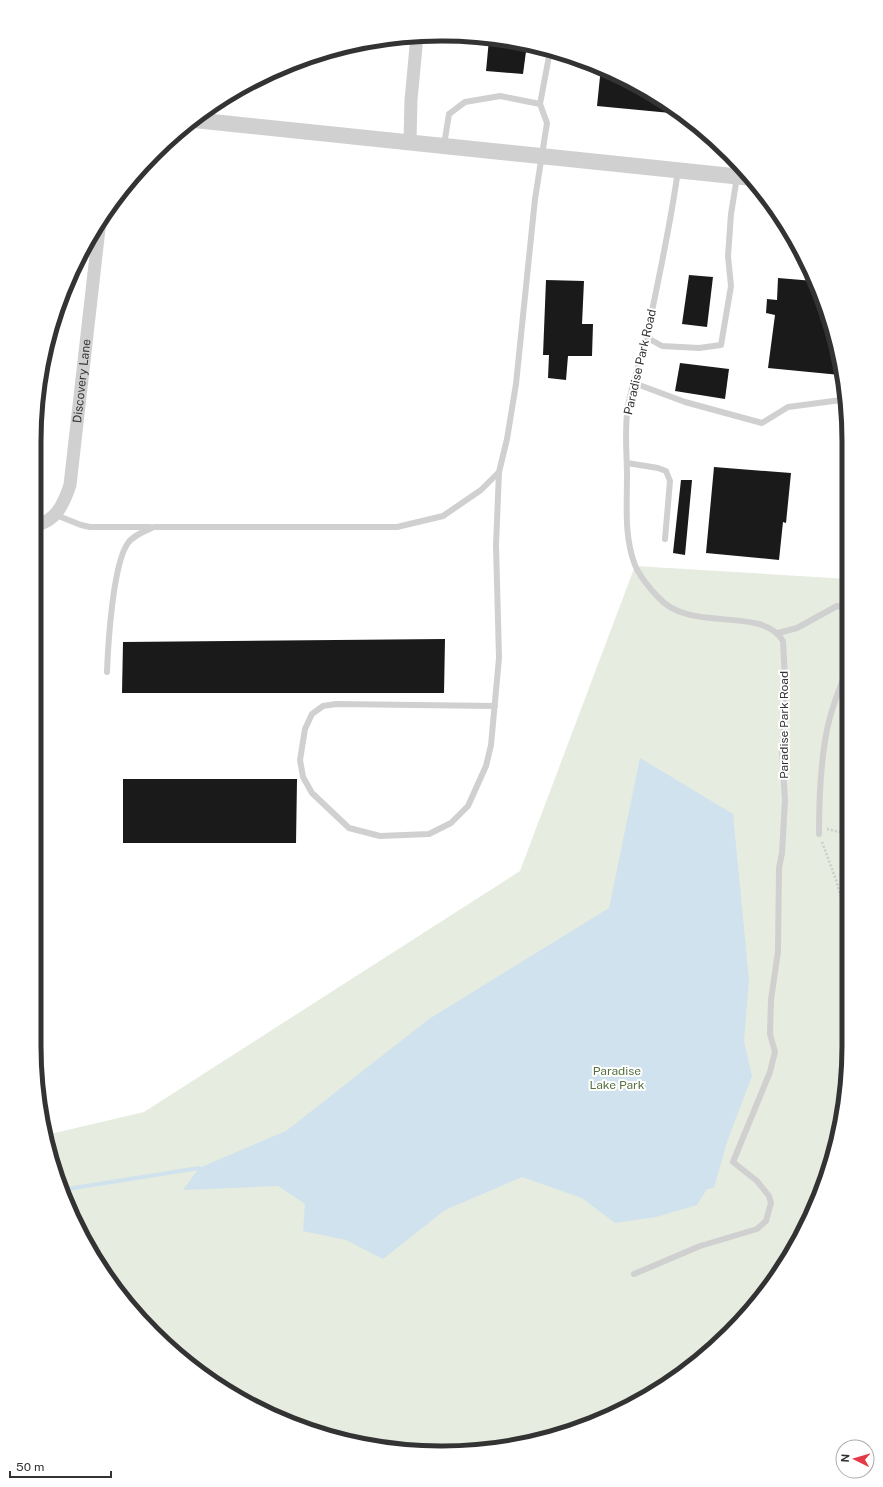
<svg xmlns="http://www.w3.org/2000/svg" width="883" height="1487" font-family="'Public Sans',sans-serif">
	<rect width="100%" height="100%" fill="#fff"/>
	<polygon fill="#e6ecdf" points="635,566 848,579 848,1072 827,1177 780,1272 730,1333 689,1369 622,1411 611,1415 572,1431 495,1449 441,1453 388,1449 311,1431 261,1411 194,1369 118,1293 76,1226 56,1176 46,1135 144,1112 520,871"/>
	<polygon fill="#cfe2ee" points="640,758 733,814 749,980 744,1041 752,1076 727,1142 714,1188 707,1189 697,1205 656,1217 615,1223 582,1198 522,1177 445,1210 383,1259 346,1240 303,1231 305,1204 278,1186 183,1190 199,1168 286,1131 429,1019 609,908"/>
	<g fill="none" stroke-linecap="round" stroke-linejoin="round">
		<polyline stroke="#cfe2ee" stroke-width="4" points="61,1190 199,1168"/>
	</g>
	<g fill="#1a1a1a">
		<polygon points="489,39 527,44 523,74 486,71"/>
		<polygon points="601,67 668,103 681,114 597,106"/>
		<polygon points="689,275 713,277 707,327 682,324"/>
		<polygon points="778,278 814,281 827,311 840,375 768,368 775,315 766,313 767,299 777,300"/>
		<polygon points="546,280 584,281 582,324 593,324 592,356 568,356 566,380 548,378 549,355 543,355"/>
		<polygon points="680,363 729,369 725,399 675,391"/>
		<polygon points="714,467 791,473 786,523 783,522 779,560 706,553"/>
		<polygon points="681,480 692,480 685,555 673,553"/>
		<polygon points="445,639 444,693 122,693 123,642"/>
		<polygon points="123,779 297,779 296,843 123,843"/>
	</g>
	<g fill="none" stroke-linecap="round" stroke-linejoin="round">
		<g stroke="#cdcdcd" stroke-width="2.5" stroke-dasharray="2 2" stroke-linecap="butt">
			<polyline points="827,829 848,834"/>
			<polyline points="822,842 836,880 848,921"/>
		</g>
		<g stroke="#d0d0d0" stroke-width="6">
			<polyline points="540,104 550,51"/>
			<polyline points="646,337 662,346 699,348 721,345 731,286 728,256 731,214 737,177"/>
			<polyline points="634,383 685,402 762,423 788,407 841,400"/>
			<polyline points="627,463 658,468 666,471 670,481 665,539"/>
			<polyline points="56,515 81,525 90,527 150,527"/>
			<polyline points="778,633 797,628 837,606 848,608"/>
			<path d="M 107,672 C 108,644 113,563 128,543 C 134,535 145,531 154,527 L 397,527 L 443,516 L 481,490 L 499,472 L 507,439 L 516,384 L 535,199 L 547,123 L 540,104 L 500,96 L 465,102 L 449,114 L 444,145"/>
			<polyline points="495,706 336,704 323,706 312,714 305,729 300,760 303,777 312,793 349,828 380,836 429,834 451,823 468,806 486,766 491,745 499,658 496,545 499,472"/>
			<path d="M 819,834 C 819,800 820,765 827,730 C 831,708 840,687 848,667"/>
			<path d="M 634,1274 L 700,1246 L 757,1229 L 766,1221 L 771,1203 L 769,1196 L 757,1181 L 733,1162 L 770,1072 L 775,1052 L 770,1034 L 771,1000 L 778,951 L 779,868 L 782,853 L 785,800 L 782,750 L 786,700 L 783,641 C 762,605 690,634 658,597 C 650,589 639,575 635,565 C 624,537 627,505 627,476 C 627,452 624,430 628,406 C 633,379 644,352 649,325 C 660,273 671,222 678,170"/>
		</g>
		<g stroke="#d0d0d0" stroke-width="13">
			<polyline points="410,141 411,100 417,36"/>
			<path id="s1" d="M 35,525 C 56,522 64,503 70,485 L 100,220"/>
		</g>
		<polyline stroke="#d0d0d0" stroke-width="16" points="194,120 752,178"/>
	</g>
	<g text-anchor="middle" stroke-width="4" stroke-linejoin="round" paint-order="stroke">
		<g font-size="12" fill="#333" stroke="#fff">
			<text transform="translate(640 362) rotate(-77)" y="4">Paradise Park Road</text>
			<text dy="4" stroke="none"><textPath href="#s1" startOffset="161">Discovery Lane</textPath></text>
			<text transform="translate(784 725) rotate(-90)" y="4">Paradise Park Road</text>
		</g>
		<g font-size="12" fill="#56703f" stroke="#fff">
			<text x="617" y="1075">Paradise<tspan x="617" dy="14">Lake Park</tspan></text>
		</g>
	</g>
	<path d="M0 0H883V1487H0ZM441 41H442A400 400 0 0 1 842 441V1046A400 400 0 0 1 442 1446H441A400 400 0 0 1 41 1046V441A400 400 0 0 1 441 41Z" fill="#fff" fill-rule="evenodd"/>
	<path fill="none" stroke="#333" stroke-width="5" d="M441 41H442A400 400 0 0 1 842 441V1046A400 400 0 0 1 442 1446H441A400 400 0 0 1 41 1046V441A400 400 0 0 1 441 41Z"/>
	<g transform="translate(855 1459) rotate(275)"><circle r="19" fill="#ffffff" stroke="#adadad"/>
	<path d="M0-3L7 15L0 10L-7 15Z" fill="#e63946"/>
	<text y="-6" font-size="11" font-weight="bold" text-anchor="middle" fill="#333333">N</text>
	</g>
	<path d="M10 1471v6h101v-6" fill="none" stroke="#333333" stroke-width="2"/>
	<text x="16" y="1471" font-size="12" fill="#333333" stroke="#ffffff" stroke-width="3" paint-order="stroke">50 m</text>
</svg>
